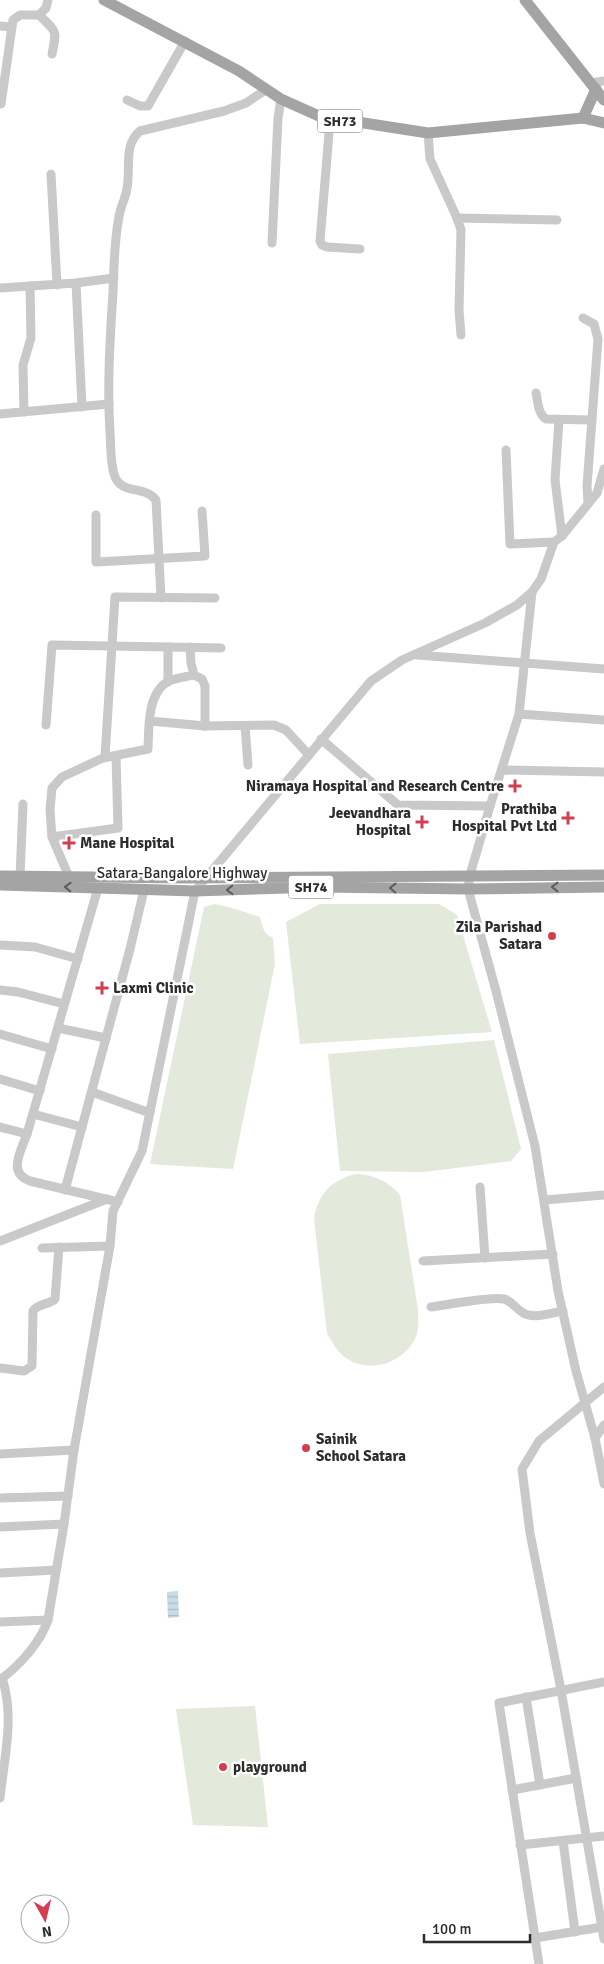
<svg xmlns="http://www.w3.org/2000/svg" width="604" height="1964" font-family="Signika,sans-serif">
	<defs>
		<pattern id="water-rules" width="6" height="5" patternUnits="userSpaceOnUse" patternTransform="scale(1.25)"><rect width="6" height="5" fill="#c8dce7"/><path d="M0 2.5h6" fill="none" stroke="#acbdc6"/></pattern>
	</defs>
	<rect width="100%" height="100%" fill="#fff"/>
	<g fill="#e3e9db">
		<path d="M 214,904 L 229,907 L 260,917 C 262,927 264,934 273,938 L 275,964 L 233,1169 L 150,1164 L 204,907 Z"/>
		<polygon points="320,904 439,904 457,915 492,1032 300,1044 286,922"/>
		<polygon points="494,1040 521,1149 511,1161 424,1172 340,1171 328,1054"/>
		<path d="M 357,1174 C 375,1175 388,1181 400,1195 L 418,1310 C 418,1318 419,1326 417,1334 C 407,1362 370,1375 346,1358 C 337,1352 332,1342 327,1333 L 314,1219 C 318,1194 332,1179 357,1174 Z"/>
		<polygon points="255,1706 268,1827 193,1825 176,1709"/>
	</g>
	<polygon fill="url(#water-rules)" points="178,1591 179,1617 168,1618 167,1592"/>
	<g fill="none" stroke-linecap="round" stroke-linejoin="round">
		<g stroke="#c9c9c9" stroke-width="9">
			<path d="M 39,15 C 57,32 57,30 52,54"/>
			<polyline points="0,26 11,27"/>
			<polyline points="591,83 604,81"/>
			<polyline points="127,100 140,106 148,106 185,41"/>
			<polyline points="1,104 13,20 20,15 39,15 46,8 48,0"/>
			<polyline points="330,121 320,241 322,245 327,247 360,249"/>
			<polyline points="428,133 430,159 457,218 461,230 459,310 461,335"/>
			<polyline points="51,174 57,285"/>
			<polyline points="457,218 557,220"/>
			<polyline points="272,243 278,118 281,99"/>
			<polyline points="76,283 82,407"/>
			<polyline points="0,288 76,283 114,278"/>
			<polyline points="583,318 594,324 598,339 587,486 588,502"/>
			<path d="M 536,393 C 538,402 538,414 546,419 L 592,420"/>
			<polyline points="24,412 23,365 31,338 30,286"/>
			<polyline points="0,414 109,404"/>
			<polyline points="559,420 555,480 562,536"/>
			<polyline points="506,450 510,544 554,542"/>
			<polyline points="96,515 96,562 205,556 202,511"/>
			<polyline points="532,592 519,714 490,806 470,875 468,889 496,991 535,1146 558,1291 576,1371 595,1438"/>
			<path d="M 161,598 L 156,500 C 144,485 123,495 115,477 C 110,464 111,447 110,432 C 107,386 110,339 113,292 C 114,268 114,241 119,217 C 120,207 126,198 127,188 C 131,168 123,145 140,131 L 224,111 L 246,103 L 267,89"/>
			<polyline points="168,647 221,648"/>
			<polyline points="190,647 191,663 194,675 202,679 205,686 205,726"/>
			<polyline points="417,655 604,669"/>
			<polyline points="519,714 604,720"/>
			<polyline points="150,721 205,726 274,725 286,730 308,754"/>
			<polyline points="46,725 52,645 168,647 168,682"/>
			<polyline points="245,726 248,765"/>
			<polyline points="321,739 398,805 490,806"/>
			<polyline points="105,757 115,597 215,598"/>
			<polyline points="502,770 604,772"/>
			<polyline points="52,837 118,828 116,756"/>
			<polyline points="20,877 23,804"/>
			<path d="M 69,877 L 52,837 L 50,810 L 52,788 L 62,777 L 103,758 L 148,749 C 149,728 147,695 167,682 C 174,678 186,677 194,675"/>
			<path d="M 98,888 L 27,1134 C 21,1151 7,1173 30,1181 L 118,1202"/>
			<polyline points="0,945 35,947 78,959"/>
			<polyline points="0,990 18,992 64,1004"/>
			<polyline points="58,1028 106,1038"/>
			<polyline points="0,1034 52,1049"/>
			<polyline points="0,1079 40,1091"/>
			<polyline points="92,1092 150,1113"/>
			<polyline points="33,1114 82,1127"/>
			<polyline points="0,1127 27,1134"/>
			<polyline points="480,1187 485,1258"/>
			<polyline points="65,1190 130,949 144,890"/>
			<polyline points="544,1200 604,1195"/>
			<polyline points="0,1241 107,1199"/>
			<polyline points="42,1248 110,1246"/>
			<polyline points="423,1261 553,1254"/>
			<path d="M 431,1307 C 446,1305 491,1296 504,1299 C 512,1301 515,1308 522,1312 C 532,1320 551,1313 563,1311"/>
			<path d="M 0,1368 L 24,1371 L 32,1366 L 33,1311 C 38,1303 49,1305 55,1299 L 59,1247"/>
			<polyline points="604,1387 539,1441 522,1469 530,1533 561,1690 604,1939"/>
			<polyline points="604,1425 595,1438 604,1484"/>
			<polyline points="0,1454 74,1450"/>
			<polyline points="0,1498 68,1496"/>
			<polyline points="0,1527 64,1524"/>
			<polyline points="0,1573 56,1570"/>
			<polyline points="0,1622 48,1620"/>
			<path d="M 0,1680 C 20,1665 40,1643 48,1620 L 64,1524 L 74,1450 L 110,1246 L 113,1211 L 142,1151 L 195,891 L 371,681 L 402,660 L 485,623 L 517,605 L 532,592 L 541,579 L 554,542 L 562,536 L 597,493 L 604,469"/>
			<polyline points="526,1697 540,1785"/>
			<polyline points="512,1790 576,1778"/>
			<path d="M 0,1798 C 4,1759 15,1716 2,1678"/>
			<polyline points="563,1841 575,1932"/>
			<polyline points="520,1845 604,1836"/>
			<polyline points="535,1938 602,1927"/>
			<polyline points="539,1964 499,1703 604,1682"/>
		</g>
		<g stroke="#a4a4a4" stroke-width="11">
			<polyline points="104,0 239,71 281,99 330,121 351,121 428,133 583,118 604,123"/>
			<polyline points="525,0 604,100"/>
			<polyline points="583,118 596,89"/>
			<polyline points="0,876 188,878 604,875"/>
			<polyline points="0,885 195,891 320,887 468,889 604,887"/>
		</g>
	</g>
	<defs><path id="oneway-chevron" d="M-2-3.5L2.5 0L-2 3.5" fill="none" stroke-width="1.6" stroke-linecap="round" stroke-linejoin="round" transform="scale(1.25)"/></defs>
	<g stroke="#5c5c5c">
		<use href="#oneway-chevron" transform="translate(68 887) rotate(-178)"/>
		<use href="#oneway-chevron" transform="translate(555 887) rotate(180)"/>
		<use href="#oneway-chevron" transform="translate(393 888) rotate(-179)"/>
		<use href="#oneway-chevron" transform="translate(230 890) rotate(178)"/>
	</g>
	<g fill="#d43d4e" stroke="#fff" stroke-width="2">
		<path d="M512.5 778.5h5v5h5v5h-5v5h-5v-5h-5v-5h5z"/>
		<path d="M565.5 810.5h5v5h5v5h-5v5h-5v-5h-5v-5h5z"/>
		<path d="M419.5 814.5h5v5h5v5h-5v5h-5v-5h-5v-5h5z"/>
		<path d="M66.5 835.5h5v5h5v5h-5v5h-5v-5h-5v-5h5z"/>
		<circle cx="552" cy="936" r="5"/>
		<path d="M99.5 980.5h5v5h5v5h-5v5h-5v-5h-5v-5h5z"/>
		<circle cx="306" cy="1448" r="5"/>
		<circle cx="223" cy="1767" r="5"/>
	</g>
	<g text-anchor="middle" stroke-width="5" stroke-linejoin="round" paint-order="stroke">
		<g fill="#fff" stroke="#6b6b6b" stroke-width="1">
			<rect x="317.5" y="109.5" width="45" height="23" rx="4"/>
			<rect x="288.5" y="875.5" width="45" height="23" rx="4"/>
		</g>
		<g font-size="14" font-weight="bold" fill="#2c2c2c">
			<text x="340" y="126">SH73</text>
			<text x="311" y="892">SH74</text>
		</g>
		<g font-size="15" font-weight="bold" fill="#2c2c2c" stroke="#fff" text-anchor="end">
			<text x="504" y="791">Niramaya Hospital and Research Centre</text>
			<text x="557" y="814">Prathiba<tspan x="557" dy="17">Hospital Pvt Ltd</tspan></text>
			<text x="411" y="818">Jeevandhara<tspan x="411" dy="17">Hospital</tspan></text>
			<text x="80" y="848" text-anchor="start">Mane Hospital</text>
			<text x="542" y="932">Zila Parishad<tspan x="542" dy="17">Satara</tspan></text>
			<text x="113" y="993" text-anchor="start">Laxmi Clinic</text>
			<text x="316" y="1444" text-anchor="start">Sainik<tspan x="316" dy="17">School Satara</tspan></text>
			<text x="233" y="1772" text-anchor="start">playground</text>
		</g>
		<g font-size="15" fill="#2c2c2c" stroke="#fff">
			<text x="182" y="878">Satara-Bangalore Highway</text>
		</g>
	</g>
	<g transform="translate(45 1919) rotate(172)"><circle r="24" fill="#ffffff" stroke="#ababab"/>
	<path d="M0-4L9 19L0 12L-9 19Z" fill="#d43d4e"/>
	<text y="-8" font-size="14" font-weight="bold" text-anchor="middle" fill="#2c2c2c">N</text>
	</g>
	<path d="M424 1934v8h106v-8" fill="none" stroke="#2c2c2c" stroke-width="2.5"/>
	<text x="432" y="1934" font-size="15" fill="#2c2c2c" stroke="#ffffff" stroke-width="4" paint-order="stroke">100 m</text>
</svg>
